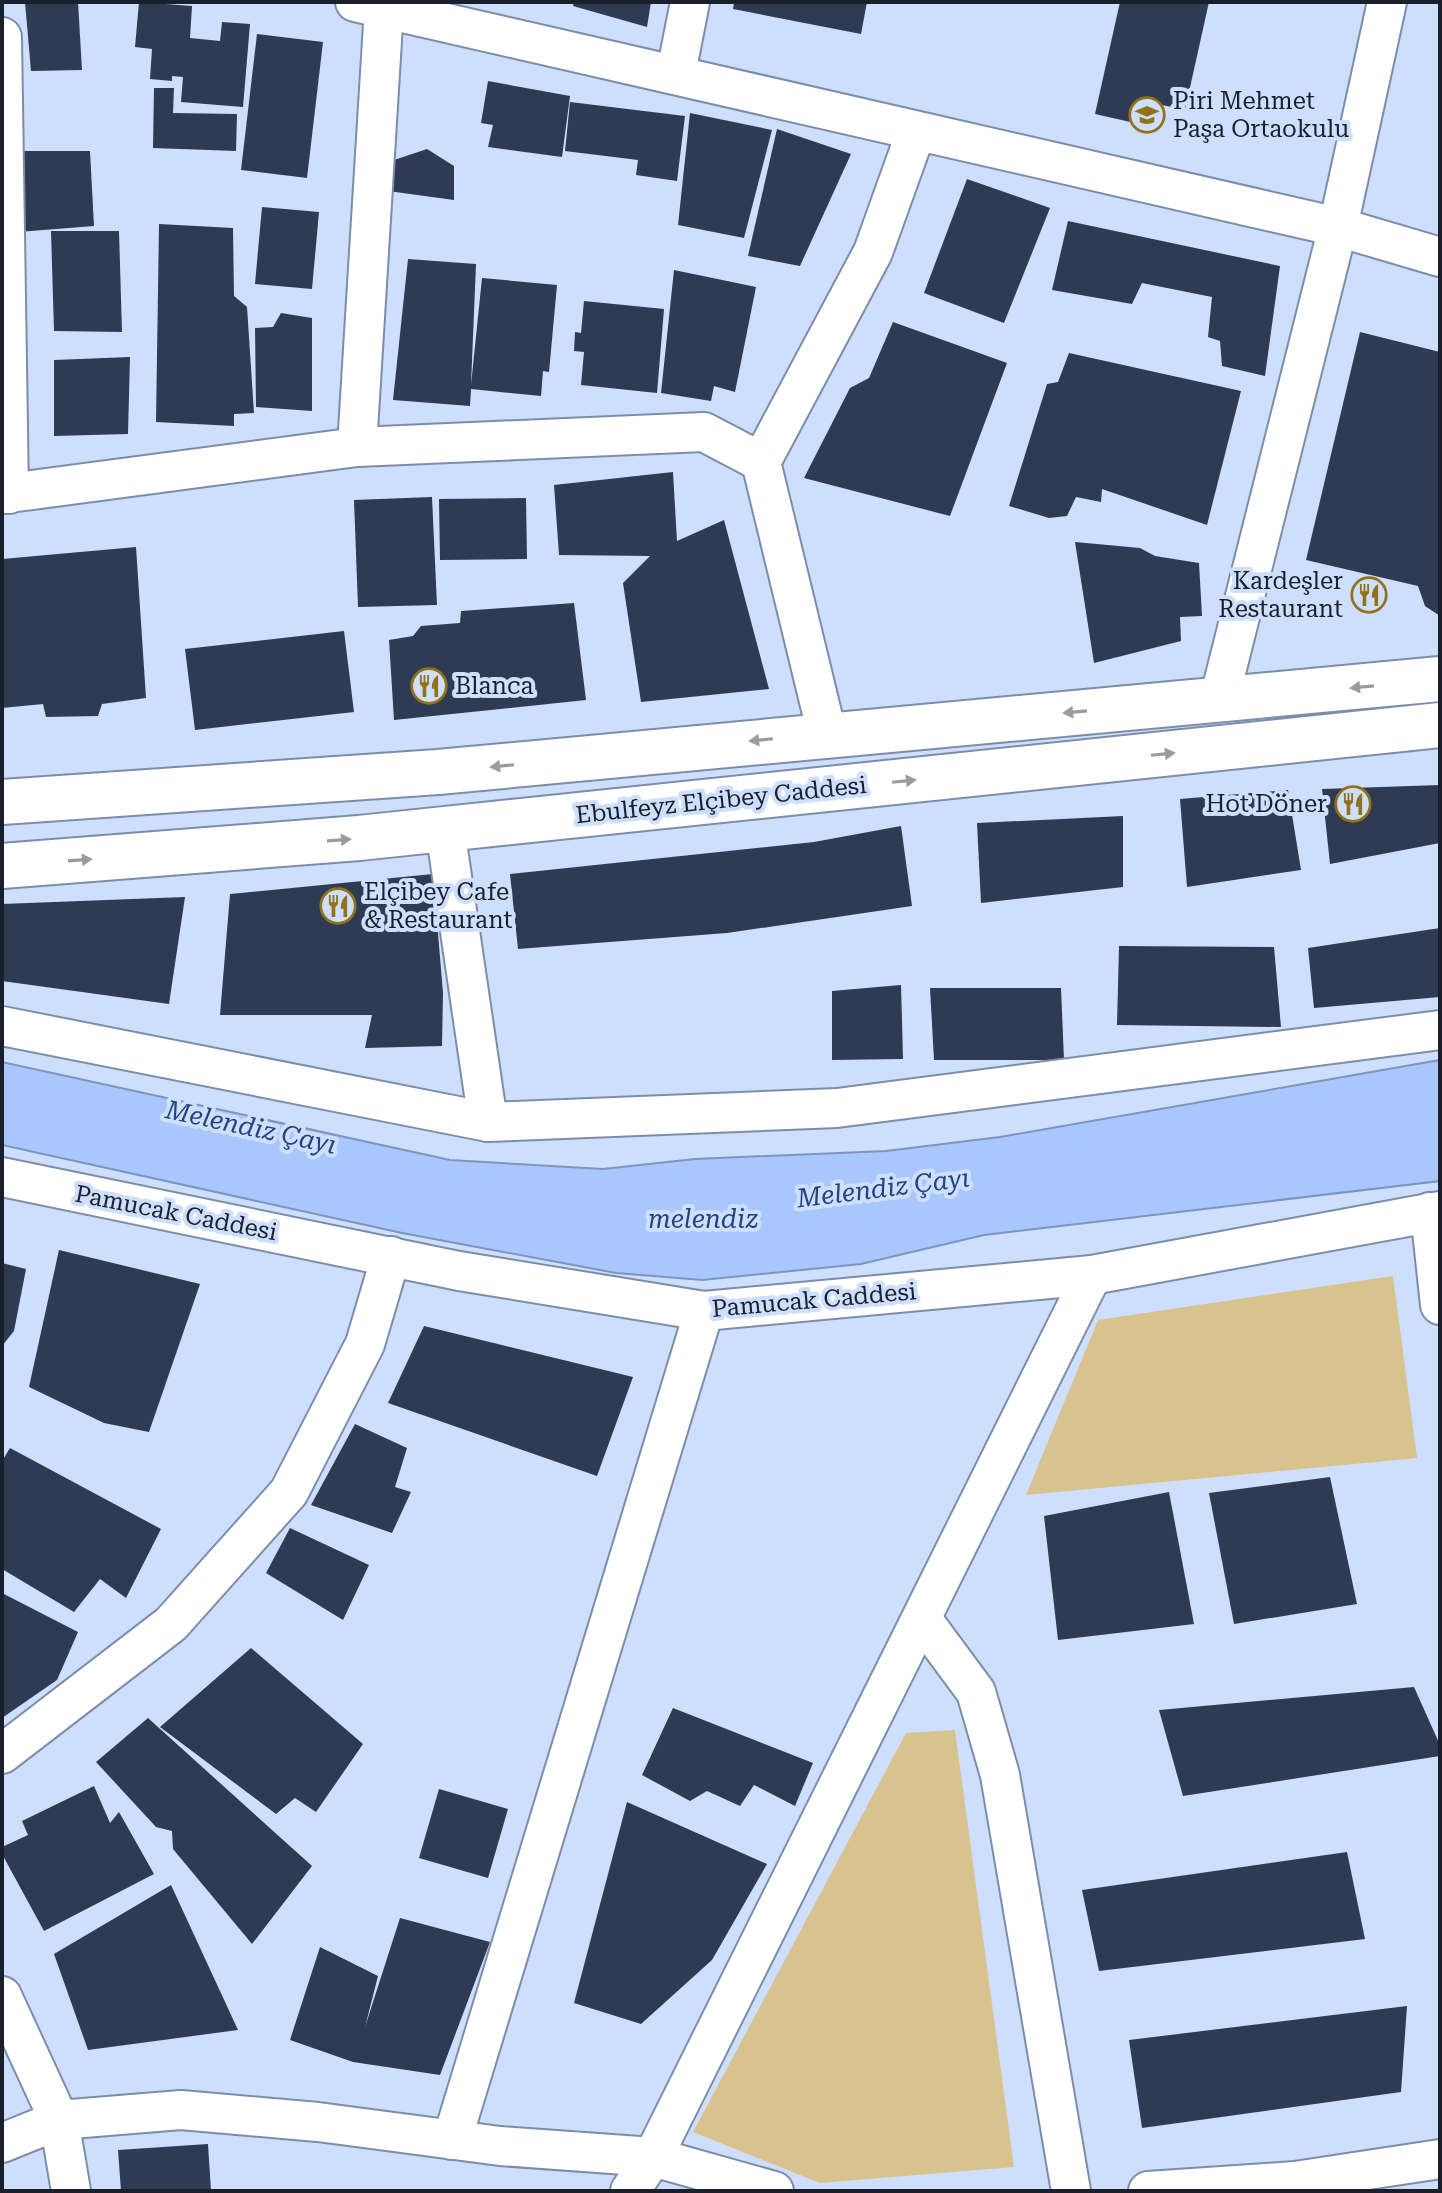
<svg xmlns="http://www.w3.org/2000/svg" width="1442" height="2193" font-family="'Roboto Serif',serif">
	<rect width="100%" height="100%" fill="#cedffd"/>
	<g fill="#d8c28d">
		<polygon points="1393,1276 1417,1458 1026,1495 1098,1320"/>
		<polygon points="955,1730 1014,2167 820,2183 693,2132 906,1733"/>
	</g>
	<polygon fill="#a8c7fd" stroke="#7d95be" stroke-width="2" points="1440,1060 1440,1181 984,1235 861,1264 702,1280 616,1273 402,1233 2,1145 2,1062 450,1160 603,1169 695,1159 886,1151 1000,1137"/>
	<g fill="#2e3b53">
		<polygon points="25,2 78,2 82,70 31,71"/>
		<polygon points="139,2 192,6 190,38 220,41 222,22 250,24 243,107 181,102 183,77 172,76 172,81 150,79 152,49 135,47"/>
		<polygon points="574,2 651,2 647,27 573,6"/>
		<polygon points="734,2 867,2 861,34 733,9"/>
		<polygon points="1120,2 1209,2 1185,110 1153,103 1148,126 1095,114"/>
		<polygon points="257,34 323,42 307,178 241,170"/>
		<polygon points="488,81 570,96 562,157 488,147 493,125 481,123"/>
		<polygon points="154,88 174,88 173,113 237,114 236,151 153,148"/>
		<polygon points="570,102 685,116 677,181 636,175 638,160 565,151"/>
		<polygon points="690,113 772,130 744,238 678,225"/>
		<polygon points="777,129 851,154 800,266 748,256"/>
		<polygon points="427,149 454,166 454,200 388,191 388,162"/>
		<polygon points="17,151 90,151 94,226 18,232"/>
		<polygon points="967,179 1050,208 1004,323 924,293"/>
		<polygon points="262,207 319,212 312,289 255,284"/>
		<polygon points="1068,221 1280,266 1265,376 1222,366 1220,341 1208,337 1212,297 1142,283 1132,304 1052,290"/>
		<polygon points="159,224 233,228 234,296 247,307 254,413 234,414 234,426 156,422"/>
		<polygon points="51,231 119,231 122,332 54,331"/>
		<polygon points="408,259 476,264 471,385 482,278 557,285 549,372 543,371 541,396 471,389 470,406 393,400"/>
		<polygon points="674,270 756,287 735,392 714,386 711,401 661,393"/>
		<polygon points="584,301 664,309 657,393 581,385 584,352 574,351 575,332 581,333"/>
		<polygon points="281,313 312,318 312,411 256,407 255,328 273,327"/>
		<polygon points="893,322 1007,363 950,516 804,478 850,388 869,378"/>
		<polygon points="1360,332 1440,352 1440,616 1425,606 1418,586 1306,560"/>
		<polygon points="1069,353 1241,391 1207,525 1102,489 1101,502 1076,497 1067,516 1049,518 1009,506 1047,384 1058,382"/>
		<polygon points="130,357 128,434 54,436 54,360"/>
		<polygon points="673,472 677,541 724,520 769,689 641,702 623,583 650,556 559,555 554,485"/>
		<polygon points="432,497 437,605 358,607 354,500"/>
		<polygon points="526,498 527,559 440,560 439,499"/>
		<polygon points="1075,542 1140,548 1155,556 1199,563 1202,616 1180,617 1181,641 1094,663"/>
		<polygon points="136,547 146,698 102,704 98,716 46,717 43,704 2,708 2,559"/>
		<polygon points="574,603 586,700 394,720 389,640 413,636 421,626 460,623 461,611"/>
		<polygon points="344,631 354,712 195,730 185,649"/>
		<polygon points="1440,785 1440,843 1330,864 1322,789"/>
		<polygon points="1288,790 1301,870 1187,887 1180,799"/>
		<polygon points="1123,816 1123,887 981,903 977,823"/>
		<polygon points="901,826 912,906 727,933 518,949 510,874 814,842"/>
		<polygon points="433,874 443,993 442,1046 365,1048 372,1015 220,1015 230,894"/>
		<polygon points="185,897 169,1004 2,981 2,904"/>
		<polygon points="1440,928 1440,997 1314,1008 1308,948"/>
		<polygon points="1119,946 1274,947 1281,1027 1117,1025"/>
		<polygon points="901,985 903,1059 832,1060 832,991"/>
		<polygon points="930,988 1061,988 1064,1060 934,1060"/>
		<polygon points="59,1250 200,1284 149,1432 104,1423 29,1387"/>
		<polygon points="2,1263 26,1269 14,1331 2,1346"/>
		<polygon points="424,1326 633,1377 597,1476 388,1403"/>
		<polygon points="355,1424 407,1448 395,1487 411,1492 392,1533 311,1505"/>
		<polygon points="10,1448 161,1529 126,1598 100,1579 74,1612 2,1569 2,1461"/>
		<polygon points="1330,1477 1357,1604 1234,1624 1209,1493"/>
		<polygon points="1169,1492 1194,1624 1058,1640 1044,1516"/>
		<polygon points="290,1528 369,1565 343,1620 266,1573"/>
		<polygon points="2,1593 78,1632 57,1680 2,1718"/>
		<polygon points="251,1648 363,1744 316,1812 295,1798 276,1814 160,1727"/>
		<polygon points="1414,1687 1440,1745 1440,1756 1183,1796 1159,1710"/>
		<polygon points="673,1708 813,1763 795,1806 754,1785 740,1806 707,1791 690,1801 642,1775"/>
		<polygon points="148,1718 312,1866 252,1944 173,1849 172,1831 156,1827 96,1762"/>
		<polygon points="94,1786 110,1823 119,1812 154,1874 44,1931 2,1854 2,1847 28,1835 22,1821"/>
		<polygon points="439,1789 508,1809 488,1878 419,1858"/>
		<polygon points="627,1802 767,1864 712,1960 641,2024 574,2003"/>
		<polygon points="1347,1852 1365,1939 1099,1971 1082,1890"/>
		<polygon points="171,1885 238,2030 88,2050 54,1954"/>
		<polygon points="400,1918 490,1942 440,2075 353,2062 290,2040 320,1947 378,1976 365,2027"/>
		<polygon points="1407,2006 1401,2092 1142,2128 1129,2040"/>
		<polygon points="208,2144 211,2191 121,2191 118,2150"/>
	</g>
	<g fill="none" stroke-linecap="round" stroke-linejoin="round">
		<defs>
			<g id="minor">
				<polyline points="355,2 1338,227 1440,257"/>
				<polyline points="384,8 357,447 704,432 761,462 873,252 916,132"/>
				<polyline points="2,37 9,494"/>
				<polyline points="676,73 690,2"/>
				<polyline points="761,462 827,734"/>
				<polyline points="2,494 357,447"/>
				<polyline points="1219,700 1338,227 1387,2"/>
				<polyline points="445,829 488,1122"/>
				<polyline points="2,1026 488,1122 837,1108 1440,1030"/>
				<polyline points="2,1177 459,1271 704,1311 1092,1275 1440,1211"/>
				<polyline points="1430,1212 1440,1305"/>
				<polyline points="922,1619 976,1692 1000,1775 1071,2191"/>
				<polyline points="2,1754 171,1624 289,1492 365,1344 391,1256"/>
				<polyline points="2,1996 59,2120 71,2191"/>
				<polyline points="452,2140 704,1311"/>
				<polyline points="2,2143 59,2120 181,2110 318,2122 500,2146 653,2157 774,2191"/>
				<polyline points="630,2191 653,2157 1092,1275"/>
				<polyline points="1148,2191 1295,2181 1440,2159"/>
			</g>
			<g id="secondary">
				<polyline points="2,802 438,772 1440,679"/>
				<polyline points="2,866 359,838 1440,725"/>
			</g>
		</defs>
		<use href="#minor" stroke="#7d8da9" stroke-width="42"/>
		<use href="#secondary" stroke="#7d8da9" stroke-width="48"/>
		<use href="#minor" stroke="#fff" stroke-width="38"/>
		<use href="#secondary" stroke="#fff" stroke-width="44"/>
	</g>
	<defs><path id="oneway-solid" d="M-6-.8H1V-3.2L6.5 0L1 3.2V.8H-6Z" transform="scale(2)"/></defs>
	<g fill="#989ba0">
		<use href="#oneway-solid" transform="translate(1362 687) rotate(175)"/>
		<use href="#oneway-solid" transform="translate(1075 712) rotate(175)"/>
		<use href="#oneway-solid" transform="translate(761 740) rotate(174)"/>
		<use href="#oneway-solid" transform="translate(1163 754) rotate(-6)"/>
		<use href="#oneway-solid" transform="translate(502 766) rotate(174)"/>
		<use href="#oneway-solid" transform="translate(904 781) rotate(-6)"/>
		<use href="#oneway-solid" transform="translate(339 840) rotate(-4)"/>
		<use href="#oneway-solid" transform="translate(80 860) rotate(-4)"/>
	</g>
	<defs>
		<symbol id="school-ring" viewBox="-11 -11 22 22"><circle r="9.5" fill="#cedffd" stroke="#917218" stroke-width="1.5"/><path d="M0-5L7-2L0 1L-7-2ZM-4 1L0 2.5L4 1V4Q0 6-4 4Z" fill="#917218"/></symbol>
		<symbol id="restaurant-ring" viewBox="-11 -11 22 22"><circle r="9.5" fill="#cedffd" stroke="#917218" stroke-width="1.5"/><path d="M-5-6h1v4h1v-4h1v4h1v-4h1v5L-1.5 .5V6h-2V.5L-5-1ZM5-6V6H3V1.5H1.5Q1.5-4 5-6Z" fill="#917218"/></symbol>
	</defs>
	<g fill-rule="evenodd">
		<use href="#school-ring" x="1127" y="95" width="40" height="40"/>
		<use href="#restaurant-ring" x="1349" y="575" width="40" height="40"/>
		<use href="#restaurant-ring" x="409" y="666" width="40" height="40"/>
		<use href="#restaurant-ring" x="1333" y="784" width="40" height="40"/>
		<use href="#restaurant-ring" x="318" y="886" width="40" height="40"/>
	</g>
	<g text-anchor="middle" stroke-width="8" stroke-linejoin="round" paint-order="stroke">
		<g font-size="24" fill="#1a202b" stroke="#cedffd" text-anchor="start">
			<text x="1173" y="109">Piri Mehmet<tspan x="1173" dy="28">Paşa Ortaokulu</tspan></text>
			<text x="1343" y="589" text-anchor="end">Kardeşler<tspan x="1343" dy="28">Restaurant</tspan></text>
			<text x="455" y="694">Blanca</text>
			<text x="1327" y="812" text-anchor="end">Hot Döner</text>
			<text x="364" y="900">Elçibey Cafe<tspan x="364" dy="28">&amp; Restaurant</tspan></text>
		</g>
		<g font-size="24" fill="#1a202b" stroke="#cedffd">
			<text transform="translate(721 800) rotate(-6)" y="8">Ebulfeyz Elçibey Caddesi</text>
			<text transform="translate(176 1213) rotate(11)" y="8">Pamucak Caddesi</text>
			<text transform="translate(814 1300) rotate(-5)" y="8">Pamucak Caddesi</text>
		</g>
		<g font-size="26" font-style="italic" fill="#214382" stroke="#cedffd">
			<text transform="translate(251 1127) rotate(12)" y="9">Melendiz Çayı</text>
			<text transform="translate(883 1188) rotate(-7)" y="9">Melendiz Çayı</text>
			<text x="703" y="1228">melendiz</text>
		</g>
	</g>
	<rect width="1442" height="2193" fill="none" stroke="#1a202b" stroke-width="8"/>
</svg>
